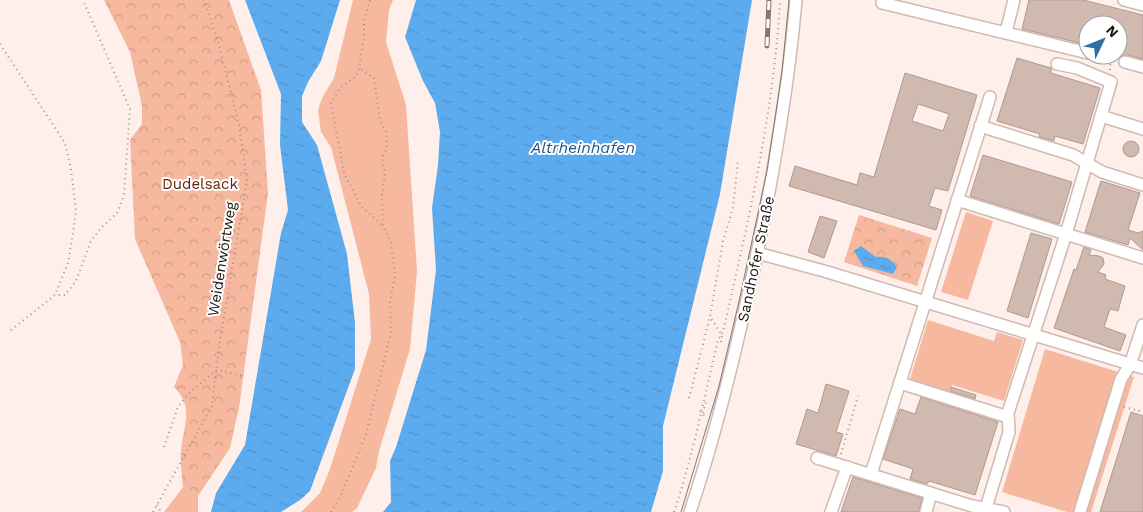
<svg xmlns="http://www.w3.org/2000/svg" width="1143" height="512" font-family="'Work Sans',sans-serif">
	<defs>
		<pattern id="forest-crowns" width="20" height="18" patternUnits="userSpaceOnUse" patternTransform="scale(1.25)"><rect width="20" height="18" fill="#f6b89e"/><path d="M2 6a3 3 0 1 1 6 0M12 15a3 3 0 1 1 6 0" fill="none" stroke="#d29d87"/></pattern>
		<pattern id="water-ripples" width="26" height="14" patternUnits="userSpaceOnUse" patternTransform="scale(1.25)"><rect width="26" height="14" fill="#5cabef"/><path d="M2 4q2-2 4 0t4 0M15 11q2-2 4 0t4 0" fill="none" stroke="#4f92cc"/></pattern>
	</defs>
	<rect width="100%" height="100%" fill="#feefea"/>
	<g fill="#f6b89e">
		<polygon points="353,0 393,0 389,10 386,42 406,105 417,271 410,349 379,451 376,468 357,508 352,512 301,512 320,493 330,469 371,339 369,294 331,147 321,132 318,110 322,98 334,78"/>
		<polygon points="966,212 993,221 968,300 941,292"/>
		<polygon points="928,320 994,341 997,332 1023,340 1004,401 952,385 948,395 909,382"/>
		<polygon points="1045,349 1134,377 1091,512 1067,512 1002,492"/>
		<polygon points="183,487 198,496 198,512 164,512"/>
	</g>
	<g fill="url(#forest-crowns)">
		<path d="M 104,0 L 229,0 L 261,90 L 268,193 L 239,408 L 230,448 L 198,496 L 183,487 C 182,476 180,463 181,451 C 183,426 195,408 174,387 L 183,365 L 180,342 L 135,239 L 130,140 L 142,124 L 142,106 L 130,52 Z"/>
		<polygon points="859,215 932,238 917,286 844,262"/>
	</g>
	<g fill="url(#water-ripples)">
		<polygon points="245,0 340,0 321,61 308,82 302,96 302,122 317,145 347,254 355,323 355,369 310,491 300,500 281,512 211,512 216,493 245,445 281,233 288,210 280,145 281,94"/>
		<polygon points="416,0 752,0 720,194 663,426 663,471 651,512 383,512 391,502 390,461 396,447 426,350 436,270 432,208 438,165 440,132 435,103 423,81 405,37"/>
		<path d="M 861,246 L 876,257 C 886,256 891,259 897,267 L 893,274 L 863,266 L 854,251 Z"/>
	</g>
	<g fill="#d0b9af" stroke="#af9990" fill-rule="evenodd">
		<polygon points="1029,0 1083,0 1143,15 1143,59 1127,55 1118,57 1118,25 1088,25 1088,45 1022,29"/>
		<polygon points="1017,58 1051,68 1051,73 1100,88 1083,144 1055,136 1054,141 1039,137 1040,134 997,121"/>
		<path d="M 905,73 L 977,95 L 948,191 L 935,188 L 929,206 L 942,210 L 936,230 L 789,186 L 795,166 L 857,185 L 860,173 L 874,177 ZM 918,104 L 949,114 L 943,131 L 912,121 Z"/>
		<circle cx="1131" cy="149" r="8"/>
		<polygon points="983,155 1072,182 1059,224 970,196"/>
		<polygon points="1101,181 1140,193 1128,230 1138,233 1143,231 1143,250 1130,238 1128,245 1085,232"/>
		<polygon points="820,216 837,221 824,258 808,252"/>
		<polygon points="1031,233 1052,239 1028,318 1007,311"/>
		<polygon points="1084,247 1091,250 1089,255 1099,256 1103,258 1104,264 1098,272 1106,275 1105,279 1125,286 1118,311 1110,309 1104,327 1126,335 1120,351 1054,328 1074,269 1076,270"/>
		<polygon points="826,384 849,391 836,432 843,434 836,456 796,444 807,409 818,413"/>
		<polygon points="951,387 976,395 975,399 950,391"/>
		<polygon points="921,397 998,422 975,495 929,481 927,484 910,479 913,469 883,459 900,409 915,414"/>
		<polygon points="1131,412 1143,416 1143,512 1100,512"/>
		<polygon points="853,477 922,498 919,512 841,512"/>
	</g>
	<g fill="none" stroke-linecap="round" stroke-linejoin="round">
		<defs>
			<g id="minor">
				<polyline points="883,0 882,3 1088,53"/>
				<polyline points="1124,0 1143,5"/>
				<polyline points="1006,32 1014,0"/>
				<polyline points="1096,55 1102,56"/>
				<polyline points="1125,62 1143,67"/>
				<polyline points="1101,116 1143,129"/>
				<polyline points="980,126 1073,155 1102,172 1143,185"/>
				<polyline points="957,200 1143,258"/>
				<polyline points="757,253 824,271 1143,368"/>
				<polyline points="900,383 1008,417"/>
				<polyline points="817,458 972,506 1004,512"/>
				<polyline points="871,474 990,97"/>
				<polyline points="986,508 1009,432 1008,413 1066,234 1111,82 1077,68 1057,64"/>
				<path d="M 690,512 C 716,434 735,354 753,273 C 772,183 788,92 796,0"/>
				<polyline points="831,512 847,467"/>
				<polyline points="926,512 931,493"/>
				<polyline points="1080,512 1121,379 1130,365 1143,325"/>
			</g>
		</defs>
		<use href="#minor" stroke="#d0b9b0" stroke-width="14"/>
		<g stroke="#9f938f" stroke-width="2" stroke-dasharray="1 4" stroke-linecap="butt">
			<polyline points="370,0 364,20 364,36 359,68 356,76 340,88 331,103 344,173 361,206 383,226"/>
			<polyline points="0,44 65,143 71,169 76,210 73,233 68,263 55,295"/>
			<polyline points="1110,70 1110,65 1115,59"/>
			<polyline points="11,330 55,295 65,295 76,281 91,241 101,228 117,213 124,195 130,109 83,0"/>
			<polyline points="721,342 722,335 710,317 723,241 733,208 738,160"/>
			<polyline points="689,398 710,317"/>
			<polyline points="1124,407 1143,412"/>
			<polyline points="700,411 707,418"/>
			<polyline points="703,413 706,402"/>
			<polyline points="164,447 178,407 189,393 217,370 243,376"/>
			<polyline points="841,454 858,396"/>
			<polyline points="157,505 161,512"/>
			<polyline points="153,512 212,406 220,341 247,180 239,125 218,41 204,0"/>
			<polyline points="331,512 342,493 366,434 391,333 390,302 395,275 391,243 383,226 382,195 385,174 382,158 387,148 386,132 380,121 374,78 359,68"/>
			<path d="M 674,512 C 693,456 704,398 718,340 L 723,332 C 748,222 774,113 780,0"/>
		</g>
		<use href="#minor" stroke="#fff" stroke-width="11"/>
		<polyline stroke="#827773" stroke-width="1" points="681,512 719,386 740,297 767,171 782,72 789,0"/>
		<defs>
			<polyline id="rail" points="767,46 769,0"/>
		</defs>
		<use href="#rail" stroke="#827773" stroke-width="5"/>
		<use href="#rail" stroke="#fff" stroke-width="3" stroke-dasharray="9" stroke-linecap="butt"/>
	</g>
	<g text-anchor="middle" stroke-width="4" stroke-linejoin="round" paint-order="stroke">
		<g font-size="15" fill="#612609" stroke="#fff">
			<text x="200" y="189">Dudelsack</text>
		</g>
		<g font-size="15" fill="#1c1411" stroke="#fff">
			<text transform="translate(222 259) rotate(-81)" y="5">Weidenwörtweg</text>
			<text transform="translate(756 259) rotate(-78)" y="5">Sandhofer Straße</text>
		</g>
		<g font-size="16" font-style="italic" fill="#205785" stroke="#fff">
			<text x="583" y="153">Altrheinhafen</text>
		</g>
	</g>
	<g transform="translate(1103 40) rotate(47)"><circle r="24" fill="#ffffff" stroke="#a4a1a0"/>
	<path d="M0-4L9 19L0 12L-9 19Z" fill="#2e70a6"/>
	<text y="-8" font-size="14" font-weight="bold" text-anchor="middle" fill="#1c1411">N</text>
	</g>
</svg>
